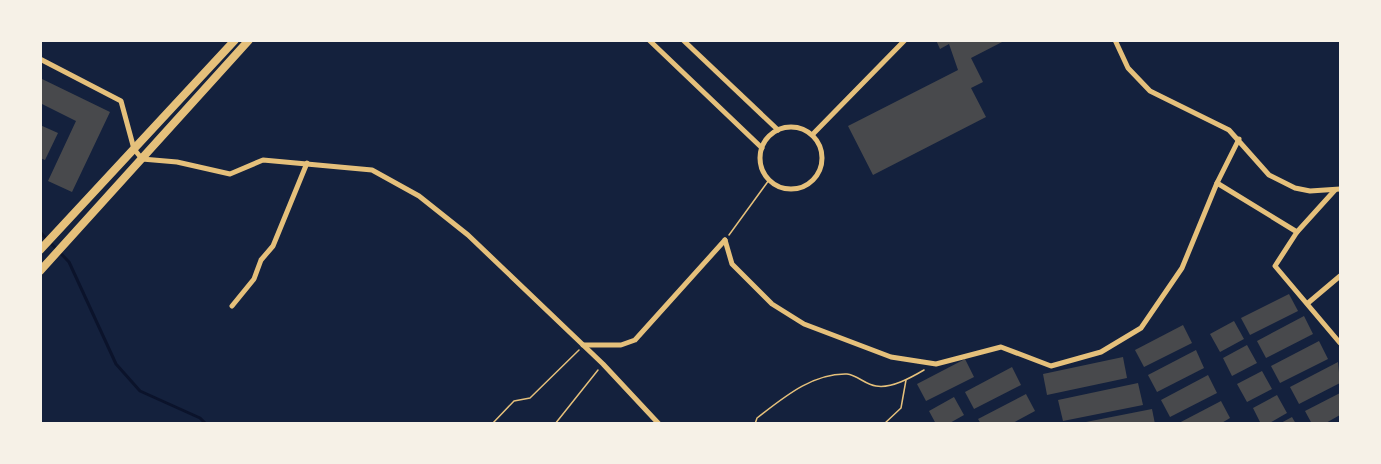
<svg xmlns="http://www.w3.org/2000/svg" width="1381" height="464" font-family="'Playfair Display',serif">
	<rect width="100%" height="100%" fill="#14213d"/>
	<g fill="none" stroke-linecap="round" stroke-linejoin="round">
		<polyline stroke="#0b132b" stroke-width="3" points="40,232 69,262 116,364 140,391 200,418 206,424"/>
	</g>
	<g fill="#48494c">
		<polygon points="936,40 1006,40 971,58 983,82 971,88 986,117 873,175 848,126 958,70 949,44 940,49"/>
		<polygon points="40,78 110,112 72,192 48,181 76,121 40,103"/>
		<polygon points="40,125 58,133 45,160 40,158"/>
		<polygon points="1289,294 1298,311 1250,335 1241,318"/>
		<polygon points="1304,316 1313,334 1266,358 1257,341"/>
		<polygon points="1234,321 1244,339 1220,352 1210,334"/>
		<polygon points="1183,325 1192,343 1144,367 1135,350"/>
		<polygon points="1319,341 1328,359 1280,383 1271,366"/>
		<polygon points="1247,345 1257,363 1232,376 1223,358"/>
		<polygon points="1196,350 1204,368 1157,392 1148,375"/>
		<polygon points="1123,357 1127,378 1047,395 1043,374"/>
		<polygon points="965,359 974,377 926,401 917,384"/>
		<polygon points="1338,362 1340,383 1299,404 1290,387"/>
		<polygon points="1012,367 1021,385 974,409 965,392"/>
		<polygon points="1262,371 1272,389 1247,402 1237,384"/>
		<polygon points="1208,375 1217,393 1170,417 1161,400"/>
		<polygon points="1138,383 1143,405 1063,421 1058,400"/>
		<polygon points="1340,393 1340,415 1324,424 1312,424 1305,411"/>
		<polygon points="1026,394 1035,411 1011,424 981,424 978,419"/>
		<polygon points="1277,395 1287,413 1268,424 1261,424 1253,408"/>
		<polygon points="954,397 964,415 948,424 936,424 929,411"/>
		<polygon points="1221,401 1230,418 1220,424 1177,424"/>
		<polygon points="1152,409 1155,424 1086,424 1086,422"/>
		<polygon points="1292,417 1296,424 1279,424"/>
	</g>
	<g fill="none" stroke-linecap="round" stroke-linejoin="round">
		<g stroke="#e5c07b" stroke-width="1.5">
			<polyline points="729,235 769,180"/>
			<polyline points="492,424 514,401 530,398 579,350"/>
			<polyline points="555,424 598,370"/>
			<path d="M 755,424 L 757,418 C 783,398 812,373 847,374 C 857,375 866,385 876,386 C 891,389 912,377 924,370"/>
			<polyline points="884,424 901,408 906,380"/>
		</g>
		<g stroke="#e5c07b" stroke-width="5">
			<polyline points="649,40 762,148"/>
			<polyline points="683,40 778,130"/>
			<polyline points="1115,40 1128,68 1150,91 1229,130 1269,175 1295,188 1310,191 1340,189"/>
			<polyline points="40,59 121,101 134,149 142,159 177,162 230,174 263,160 372,170 419,196 468,235 603,364 659,424"/>
			<circle cx="791" cy="158" r="31"/>
			<polyline points="812,135 905,40"/>
			<polyline points="1217,183 1297,232 1275,266 1340,343"/>
			<polyline points="1297,232 1335,190"/>
			<polyline points="725,240 732,264 772,304 804,324 891,357 936,364 1001,347 1051,366 1101,352 1141,328 1182,268 1217,183 1239,139"/>
			<polyline points="1308,303 1340,276"/>
			<polyline points="232,306 254,279 261,260 273,246 307,163"/>
			<polyline points="583,345 621,345 635,340 725,240"/>
		</g>
		<g stroke="#e5c07b" stroke-width="8">
			<polyline points="40,250 235,40"/>
			<polyline points="40,271 249,40"/>
		</g>
	</g>
	<rect width="1381" height="464" fill="none" stroke="#f6f1e7" stroke-width="84"/>
</svg>
